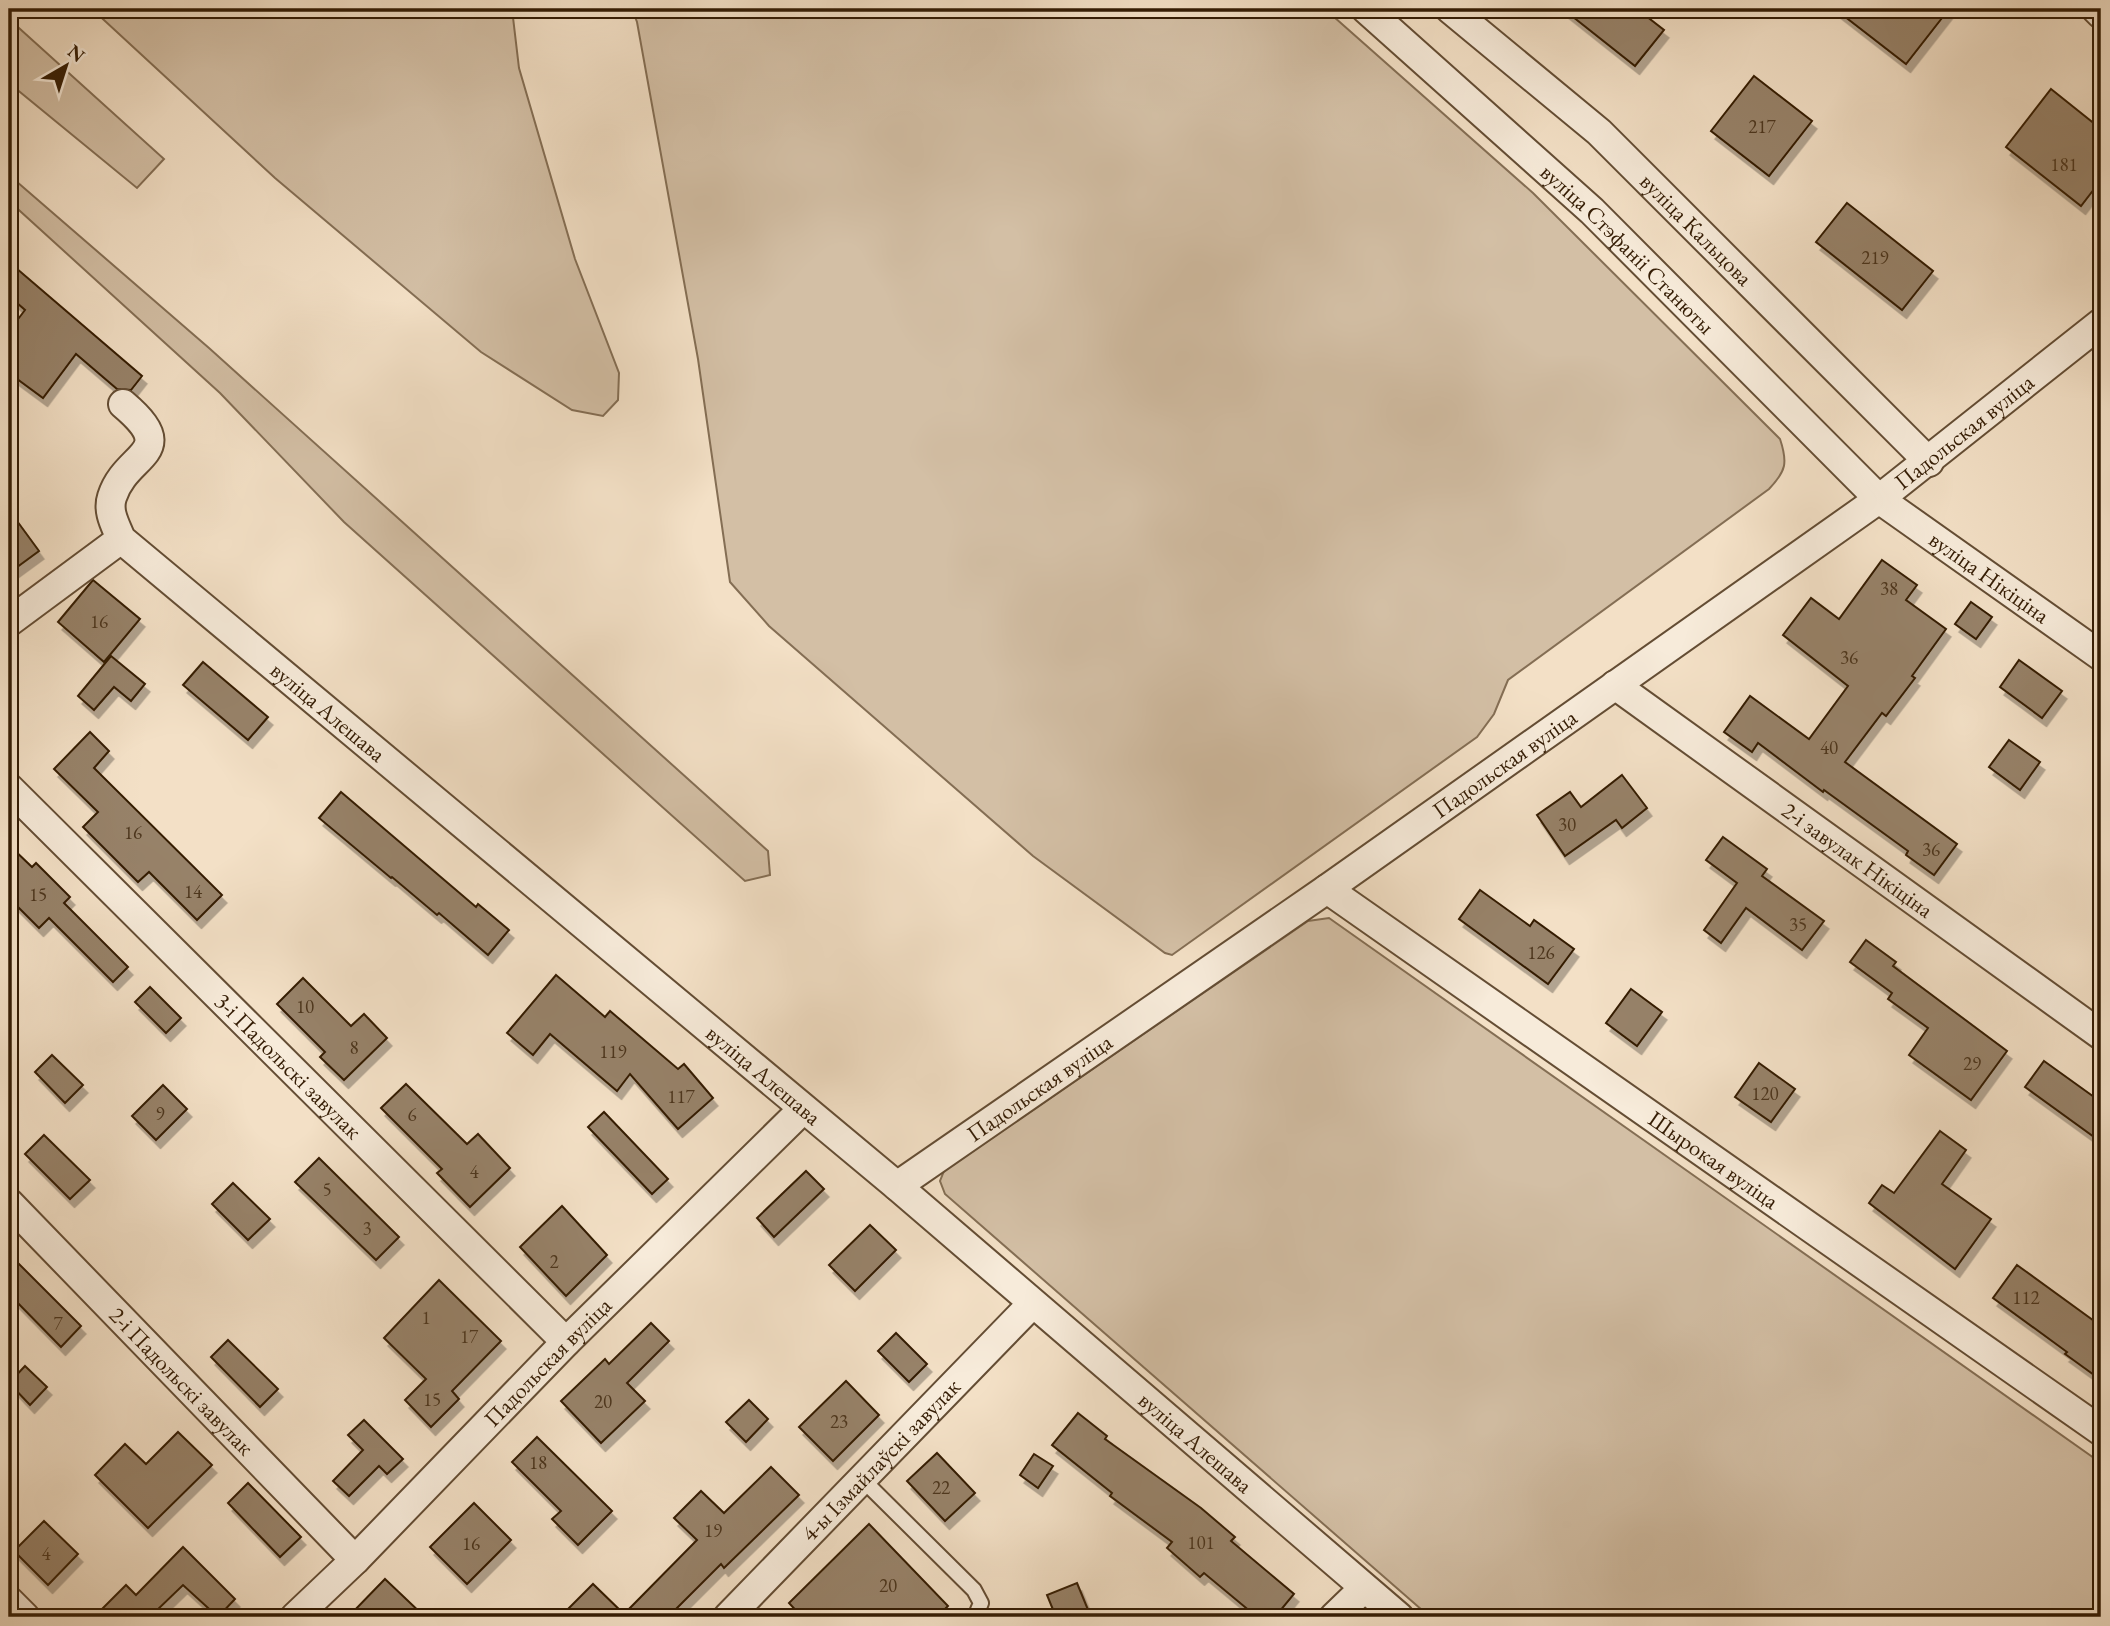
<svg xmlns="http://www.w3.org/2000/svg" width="2110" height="1626" font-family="'EB Garamond',serif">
	<defs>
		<filter id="shadow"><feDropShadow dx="4.5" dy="8" stdDeviation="0" flood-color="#0004"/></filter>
	</defs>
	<rect width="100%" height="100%" fill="#f3e0c6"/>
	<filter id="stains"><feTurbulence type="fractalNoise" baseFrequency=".00286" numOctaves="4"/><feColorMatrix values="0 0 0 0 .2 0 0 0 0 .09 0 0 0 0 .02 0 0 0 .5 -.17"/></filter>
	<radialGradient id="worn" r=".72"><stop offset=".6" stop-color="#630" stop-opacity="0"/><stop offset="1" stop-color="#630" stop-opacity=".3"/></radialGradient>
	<g fill="#d3bfa5" stroke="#846e54" stroke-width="2">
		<polygon points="92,9 512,9 519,68 575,259 619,373 618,400 603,416 572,410 481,352 275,178"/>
		<path d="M 632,9 L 1325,9 L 1533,193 L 1780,439 C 1788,463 1786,471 1769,489 L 1508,680 L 1494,714 L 1477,737 L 1172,955 L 1165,953 L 1033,856 L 769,626 L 730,582 L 698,359 L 637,22 Z"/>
		<polygon points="9,19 164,159 137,188 9,83"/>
		<polygon points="9,175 209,348 768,851 770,875 745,881 344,522 220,393 9,201"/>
		<polygon points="1329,918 2101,1463 2101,1617 1430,1617 945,1194 940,1181 944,1171 1308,921"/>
	</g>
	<g fill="#978269" stroke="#341c04" stroke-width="2" filter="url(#shadow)">
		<polygon points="1563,9 1637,9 1664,30 1635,66"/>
		<polygon points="1835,9 1949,9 1906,64"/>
		<polygon points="1754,76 1812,121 1769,176 1711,131"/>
		<polygon points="2051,89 2101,129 2101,180 2081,206 2006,147"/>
		<polygon points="1847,203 1933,271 1902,310 1816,242"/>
		<polygon points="9,262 142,376 131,390 117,389 76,354 43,398 9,373 9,331 25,310 9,296"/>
		<polygon points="9,510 39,551 9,573"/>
		<polygon points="1882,560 1917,585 1906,600 1946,629 1912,676 1915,678 1886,716 1882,713 1845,762 1957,844 1934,875 1906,855 1908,851 1824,790 1823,792 1758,743 1752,752 1724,732 1750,696 1809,739 1848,686 1783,635 1811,598 1839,619"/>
		<polygon points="93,580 140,619 104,662 58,622"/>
		<polygon points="1971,602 1992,617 1976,639 1955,624"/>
		<polygon points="111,656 145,684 131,701 114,687 94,710 78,696"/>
		<polygon points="2019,660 2062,691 2042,718 2000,687"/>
		<polygon points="203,662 268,717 248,740 183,685"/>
		<polygon points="90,732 109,751 94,768 222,895 197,920 149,872 138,882 83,827 98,812 54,769"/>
		<polygon points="2009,740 2040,762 2020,790 1989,767"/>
		<polygon points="1622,775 1647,808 1622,828 1616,820 1565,856 1537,815 1570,792 1581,807"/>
		<polygon points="341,792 476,907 478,904 509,930 488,955 439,913 437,915 392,877 391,878 319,818"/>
		<polygon points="1723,837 1767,869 1762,876 1824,921 1802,950 1746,908 1721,943 1704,930 1737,883 1706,860"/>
		<polygon points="9,845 32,867 36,863 70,897 64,903 128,967 113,982 49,918 39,928 9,898"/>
		<polygon points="1480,890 1530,926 1534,920 1574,949 1548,984 1459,919"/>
		<polygon points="1866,940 1896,962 1893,966 2007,1051 1971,1100 1909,1055 1928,1028 1888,999 1892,993 1850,962"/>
		<polygon points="556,975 605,1017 610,1011 678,1069 684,1064 713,1098 678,1129 630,1074 617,1091 550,1034 533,1055 507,1033"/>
		<polygon points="303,978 351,1026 364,1014 387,1038 344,1080 320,1057 325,1052 277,1004"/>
		<polygon points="150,987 181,1018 166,1033 135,1002"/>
		<polygon points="1631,989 1662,1012 1637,1046 1606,1023"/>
		<polygon points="52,1055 83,1085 65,1103 35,1072"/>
		<polygon points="2044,1061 2101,1102 2101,1142 2025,1087"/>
		<polygon points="1759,1063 1795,1089 1771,1122 1735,1097"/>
		<polygon points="406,1084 467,1144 478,1134 510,1168 470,1207 437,1173 442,1169 381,1108"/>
		<polygon points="163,1085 187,1109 156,1140 132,1116"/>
		<polygon points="604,1112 668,1179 652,1194 588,1127"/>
		<polygon points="1940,1131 1966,1150 1942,1184 1991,1219 1955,1269 1869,1203 1882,1185 1894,1193"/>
		<polygon points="44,1135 90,1180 70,1199 25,1154"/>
		<polygon points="319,1158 399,1237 376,1260 295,1182"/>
		<polygon points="806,1171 824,1189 774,1237 757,1218"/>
		<polygon points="233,1183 270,1219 248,1240 212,1204"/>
		<polygon points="562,1206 607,1255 566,1296 520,1247"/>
		<polygon points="870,1225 896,1250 855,1291 829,1265"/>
		<polygon points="9,1254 81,1326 61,1347 9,1294"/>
		<polygon points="2017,1265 2101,1326 2101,1380 2065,1354 2067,1352 1993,1298"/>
		<polygon points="439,1280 501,1341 452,1391 459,1399 431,1427 405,1400 426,1379 384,1338"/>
		<polygon points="651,1323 669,1341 627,1383 645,1401 601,1443 561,1401 605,1359 609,1364"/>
		<polygon points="896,1333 927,1364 909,1382 878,1351"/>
		<polygon points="228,1340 278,1389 260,1407 211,1357"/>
		<polygon points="25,1366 47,1387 30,1405 9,1383"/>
		<polygon points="846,1381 879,1415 833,1461 799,1427"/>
		<polygon points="749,1400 768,1419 746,1442 726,1422"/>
		<polygon points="1078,1413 1107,1436 1105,1439 1201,1508 1235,1537 1231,1541 1294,1594 1275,1617 1257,1617 1204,1573 1200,1577 1167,1548 1172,1542 1110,1496 1112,1493 1052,1445"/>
		<polygon points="364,1420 403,1459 387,1474 379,1466 349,1496 333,1481 363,1450 348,1435"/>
		<polygon points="178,1432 212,1465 148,1528 95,1475 125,1444 146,1464"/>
		<polygon points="537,1437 612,1511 578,1545 552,1519 561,1511 512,1462"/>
		<polygon points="937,1453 975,1493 945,1521 907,1481"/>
		<polygon points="1034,1454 1053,1466 1038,1488 1020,1475"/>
		<polygon points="771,1467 799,1495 724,1568 721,1564 668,1617 560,1617 593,1584 624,1614 697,1540 674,1518 701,1491 724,1513"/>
		<polygon points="248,1483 301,1537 280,1557 228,1503"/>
		<polygon points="474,1503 511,1540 467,1584 430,1547"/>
		<polygon points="44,1521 78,1554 48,1585 14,1551"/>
		<polygon points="869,1524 948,1606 937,1617 802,1617 789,1603"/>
		<polygon points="183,1547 235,1599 218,1617 183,1585 154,1613 158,1617 94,1617 126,1585 136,1595"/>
		<polygon points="385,1579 425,1617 348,1617"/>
		<polygon points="1077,1583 1091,1617 1056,1617 1047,1595"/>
	</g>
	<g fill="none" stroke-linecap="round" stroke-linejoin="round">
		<defs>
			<polyline id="service" points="863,1480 974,1590 981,1603 975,1617"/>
			<g id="minor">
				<path id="s1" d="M 1366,9 L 1592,211 L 1879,499 L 2101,656"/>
				<path id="s2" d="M 1450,9 L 1599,132 L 1929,462"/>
				<polyline points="2096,9 2101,14"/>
				<path id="s3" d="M 123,404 C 182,454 126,452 112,497 C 107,512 116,526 121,539 L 897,1186 L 1399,1617"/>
				<polyline points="9,622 121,539"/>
				<path id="s4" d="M 1615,685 L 2101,1035"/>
				<path id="s5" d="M 9,788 L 566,1342"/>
				<path id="s6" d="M 1327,889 L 2101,1431"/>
				<path id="s7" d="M 897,1186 L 1327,889 L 1879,499 L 2101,323"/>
				<path id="s8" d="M 9,1203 L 355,1560"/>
				<polyline points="9,1601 25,1617"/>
				<path id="s9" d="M 295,1617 L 355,1560 L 566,1342 L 803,1109"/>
				<path id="s10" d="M 728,1617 L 1032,1304"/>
				<polyline points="1334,1617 1364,1588"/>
			</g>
		</defs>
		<use href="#service" stroke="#644d34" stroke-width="18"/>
		<use href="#minor" stroke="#644d34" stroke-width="32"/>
		<use href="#service" stroke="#f7ebda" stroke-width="14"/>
		<use href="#minor" stroke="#f7ebda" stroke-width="28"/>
	</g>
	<g text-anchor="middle" stroke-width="7" stroke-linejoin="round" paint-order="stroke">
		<g font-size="19" fill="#4d361d">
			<text x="1762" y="133">217</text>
			<text x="2064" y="171">181</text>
			<text x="1875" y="264">219</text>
			<text x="1889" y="595">38</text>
			<text x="99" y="628">16</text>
			<text x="1849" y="664">36</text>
			<text x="1829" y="754">40</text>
			<text x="1567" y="831">30</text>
			<text x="133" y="839">16</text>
			<text x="1931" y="856">36</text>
			<text x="193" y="898">14</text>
			<text x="38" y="901">15</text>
			<text x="1798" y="931">35</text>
			<text x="1541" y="959">126</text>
			<text x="305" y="1013">10</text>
			<text x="354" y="1054">8</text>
			<text x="613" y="1058">119</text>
			<text x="1972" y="1070">29</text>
			<text x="1765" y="1100">120</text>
			<text x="681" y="1103">117</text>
			<text x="160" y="1120">9</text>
			<text x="412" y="1121">6</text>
			<text x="474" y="1178">4</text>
			<text x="327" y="1196">5</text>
			<text x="367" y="1235">3</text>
			<text x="554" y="1268">2</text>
			<text x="2026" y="1304">112</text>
			<text x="426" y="1324">1</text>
			<text x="58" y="1330">7</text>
			<text x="469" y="1343">17</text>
			<text x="432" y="1406">15</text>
			<text x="603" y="1408">20</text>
			<text x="839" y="1428">23</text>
			<text x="538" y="1469">18</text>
			<text x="941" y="1494">22</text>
			<text x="713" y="1537">19</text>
			<text x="1201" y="1549">101</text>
			<text x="471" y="1550">16</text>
			<text x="46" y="1560">4</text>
			<text x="888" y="1592">20</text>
		</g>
		<g font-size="23" fill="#341c04" stroke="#f7ebda">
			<text dy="8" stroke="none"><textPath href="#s2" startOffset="331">вуліца Кальцова</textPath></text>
			<text dy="8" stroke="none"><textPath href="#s1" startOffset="355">вуліца Стэфаніі Станюты</textPath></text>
			<text dy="8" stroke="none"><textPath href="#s7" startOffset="1307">Падольская вуліца</textPath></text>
			<text dy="8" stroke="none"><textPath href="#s1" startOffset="845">вуліца Нікіціна</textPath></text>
			<text dy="8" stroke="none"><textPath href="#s3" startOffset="429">вуліца Алешава</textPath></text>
			<text dy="8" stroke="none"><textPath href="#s7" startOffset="740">Падольская вуліца</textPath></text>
			<text dy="8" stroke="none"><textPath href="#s4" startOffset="299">2-і завулак Нікіціна</textPath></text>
			<text dy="8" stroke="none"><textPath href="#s5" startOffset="394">3-і Падольскі завулак</textPath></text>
			<text dy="8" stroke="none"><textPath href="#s3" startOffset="996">вуліца Алешава</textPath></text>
			<text dy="8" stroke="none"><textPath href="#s7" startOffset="173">Падольская вуліца</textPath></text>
			<text dy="8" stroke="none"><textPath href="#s6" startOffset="472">Шырокая вуліца</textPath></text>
			<text dy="8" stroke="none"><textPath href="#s9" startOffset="359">Падольская вуліца</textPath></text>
			<text dy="8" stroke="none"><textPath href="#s8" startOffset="248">2-і Падольскі завулак</textPath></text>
			<text dy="8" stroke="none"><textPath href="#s3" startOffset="1563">вуліца Алешава</textPath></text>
			<text dy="8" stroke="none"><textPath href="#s10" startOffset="219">4-ы Ізмайлаўскі завулак</textPath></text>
		</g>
	</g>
	<rect width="2110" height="1626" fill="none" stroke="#f3e0c6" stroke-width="35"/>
	<rect x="10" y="10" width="2089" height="1605" fill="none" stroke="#341c04" stroke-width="3.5"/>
	<rect x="18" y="18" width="2075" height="1591" fill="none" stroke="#341c04" stroke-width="2"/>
	<g transform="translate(66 66) rotate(39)" stroke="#f7ebda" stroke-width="5" paint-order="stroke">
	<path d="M0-5L12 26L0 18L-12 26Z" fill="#341c04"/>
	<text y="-10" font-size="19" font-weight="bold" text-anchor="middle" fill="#341c04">N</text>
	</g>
	<rect width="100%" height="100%" filter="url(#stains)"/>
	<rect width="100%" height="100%" fill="url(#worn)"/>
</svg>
